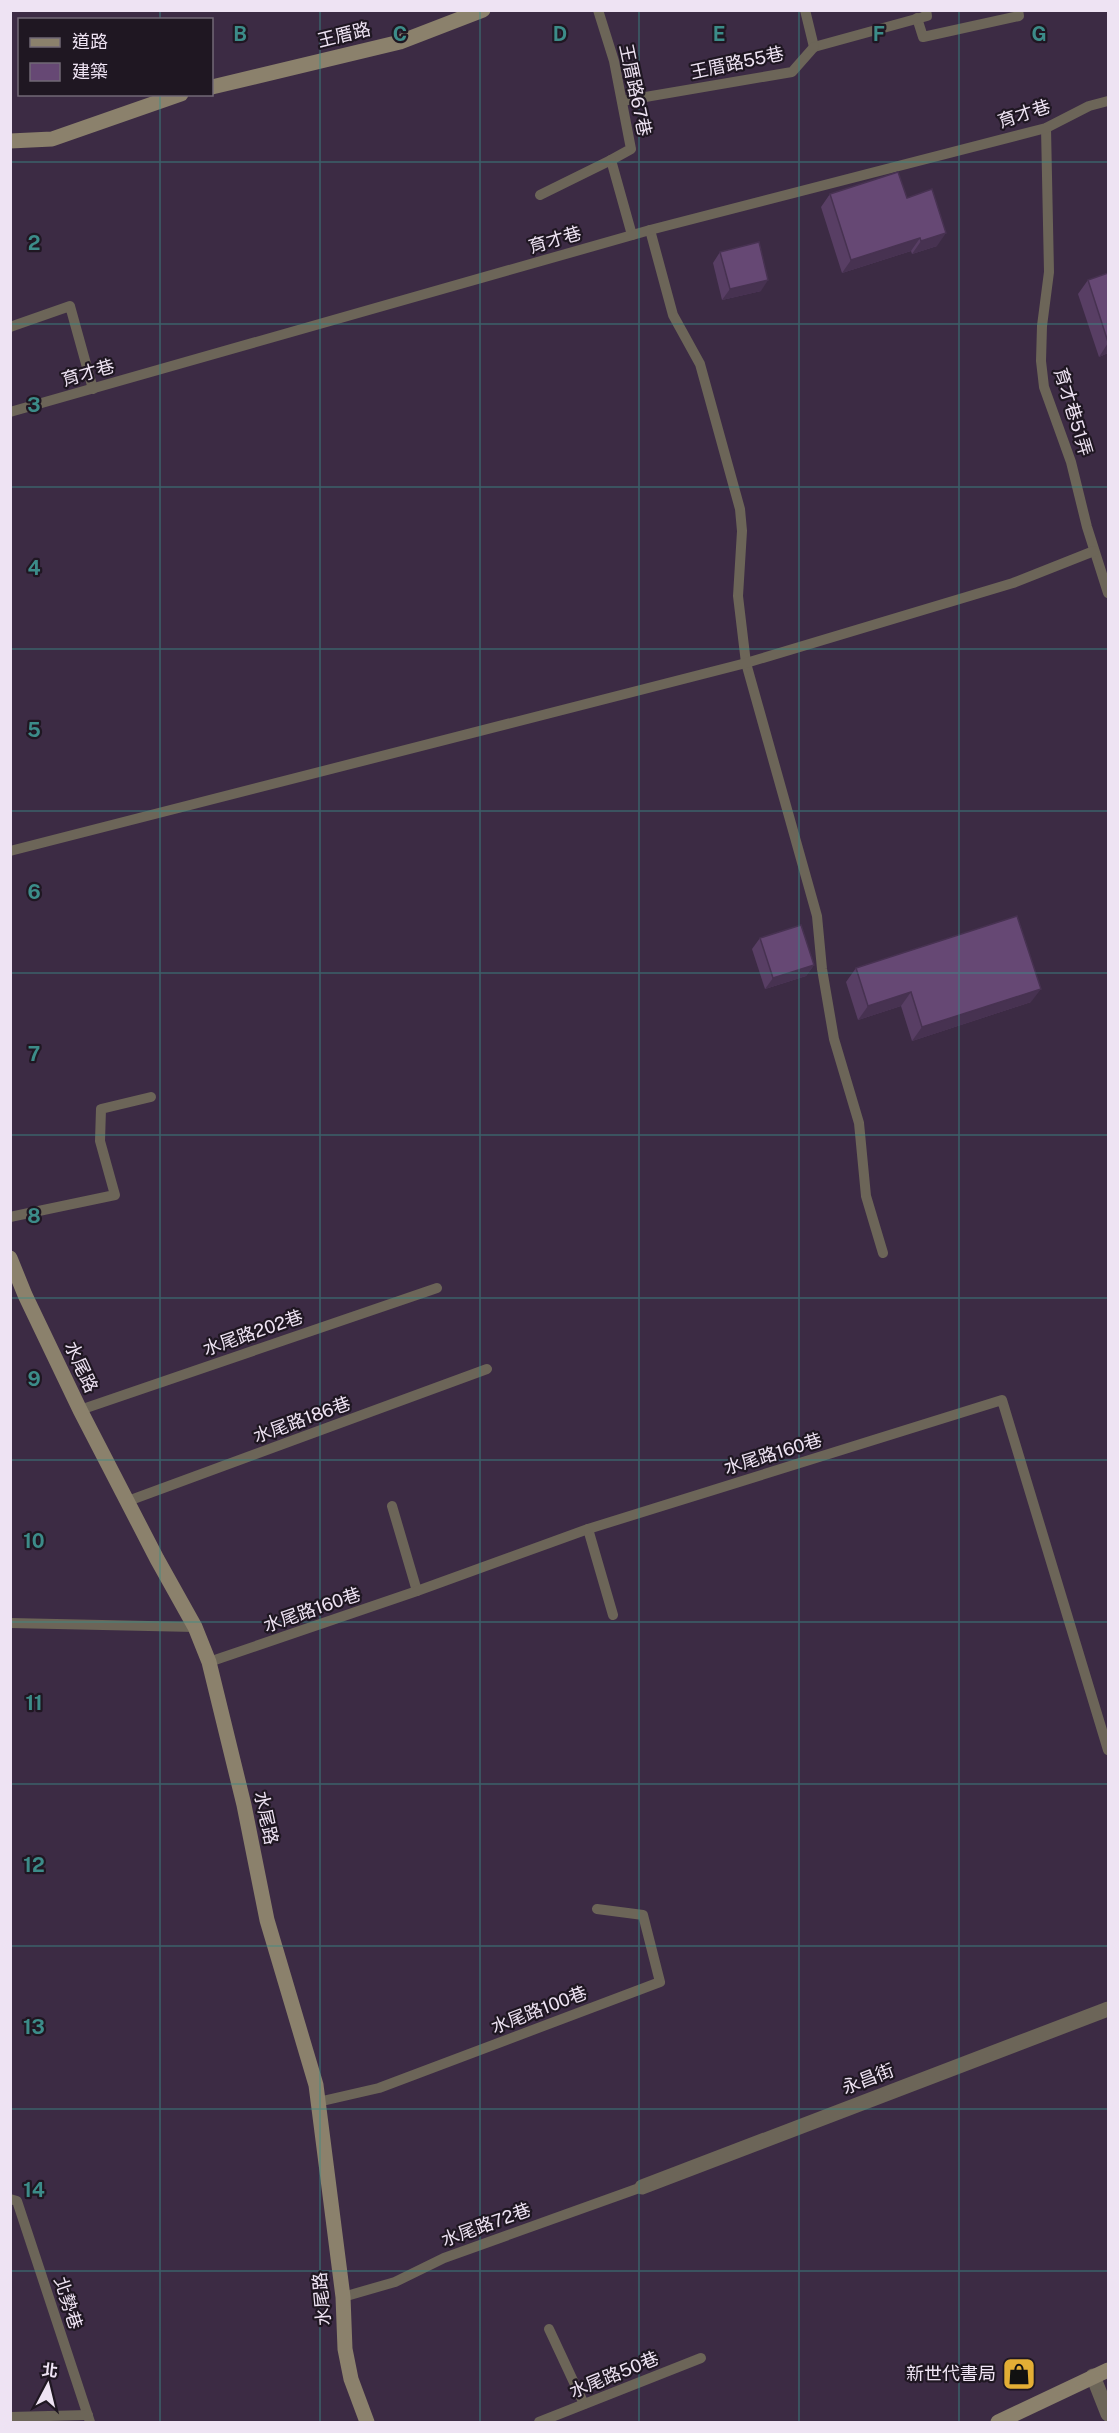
<svg xmlns="http://www.w3.org/2000/svg" width="1119" height="2433" font-family="'Public Sans','Noto Sans TC',sans-serif">
	<rect width="100%" height="100%" fill="#3c2b44"/>
	<g fill="none" stroke-linecap="round" stroke-linejoin="round">
		<g stroke="#6c6558" stroke-width="10">
			<polyline points="598,10 614,61 631,149 611,160 632,235"/>
			<polyline points="805,10 814,47"/>
			<polyline points="917,18 923,37 1019,16 1018,10"/>
			<polyline points="814,47 927,16 926,10"/>
			<polyline points="622,101 792,72 814,47"/>
			<polyline points="1046,128 1049,272 1042,326 1041,361 1044,387 1071,462 1087,527 1108,593"/>
			<polyline points="540,195 611,160"/>
			<polyline points="650,230 673,315 700,364 740,509 742,531 738,596 746,663 817,916 822,969 834,1039 859,1123 866,1196 883,1253"/>
			<polyline points="10,327 70,306 93,389"/>
			<polyline points="10,412 650,230 1046,128 1089,106 1108,101"/>
			<polyline points="10,851 746,663 1013,583 1094,551"/>
			<polyline points="10,1217 115,1195 100,1141 101,1109 151,1097"/>
			<polyline points="80,1410 437,1288"/>
			<polyline points="128,1501 487,1369"/>
			<polyline points="392,1506 417,1591"/>
			<polyline points="588,1529 613,1615"/>
			<polyline points="10,1623 195,1627"/>
			<polyline points="209,1662 417,1591 588,1529 1002,1400 1108,1750"/>
			<polyline points="318,2102 379,2088 660,1982 643,1915 597,1909"/>
			<polyline points="10,2199 17,2201 90,2422"/>
			<polyline points="343,2297 395,2282 444,2258 642,2187"/>
			<polyline points="549,2329 584,2404"/>
			<polyline points="10,2417 88,2415"/>
			<polyline points="539,2422 701,2358"/>
		</g>
		<g stroke="#6c6558" stroke-width="15">
			<polyline points="642,2187 1108,2009"/>
			<polyline points="1093,2376 1108,2414"/>
		</g>
		<g stroke="#8b816c" stroke-width="15">
			<polyline points="212,87 400,42 483,10"/>
			<polyline points="10,141 52,139 181,94"/>
			<polyline points="10,1258 25,1295 80,1410 157,1559 195,1627 209,1662 244,1805 267,1920 316,2085 343,2297 345,2349 351,2379 367,2422"/>
			<polyline points="998,2422 1108,2370"/>
		</g>
	</g>
	<g fill="#583e64">
		<polygon points="830,194 907,198 937,246 912,254 911,251 842,273 821,207"/>
		<polygon points="720,252 761,291 722,300 713,263"/>
		<polygon points="1108,273 1108,353 1099,357 1078,294 1088,280"/>
		<polygon points="760,938 814,965 806,976 765,989 752,949"/>
		<polygon points="856,968 1031,1002 912,1041 901,1006 858,1020 846,982"/>
	</g>
	<g fill="#473251">
		<polygon points="946,233 937,246 912,254 921,241"/>
		<polygon points="920,238 911,251 842,273 851,260"/>
		<polygon points="768,280 761,291 722,300 730,289"/>
		<polygon points="1108,343 1108,353 1099,357"/>
		<polygon points="814,965 806,976 765,989 773,978"/>
		<polygon points="1041,989 1031,1002 912,1041 922,1027"/>
		<polygon points="911,992 901,1006 858,1020 868,1006"/>
	</g>
	<g fill="#664874" stroke="#473251" stroke-width="1.5">
		<polygon points="898,172 907,198 932,189 946,233 921,241 920,238 851,260 830,194"/>
		<polygon points="759,242 768,280 730,289 720,252"/>
		<polygon points="1108,273 1108,342 1088,280"/>
		<polygon points="1017,916 1041,989 922,1027 911,992 868,1006 856,968"/>
		<polygon points="801,925 814,965 773,978 760,938"/>
	</g>
	<path fill="none" stroke="#3c8c89" stroke-width="1.5" stroke-opacity="0.55" d="M 160,10 L 160,20M 320,10 L 320,2422M 480,10 L 480,2422M 639,10 L 639,2422M 799,10 L 799,2422M 959,10 L 959,2422M 160,94 L 160,2422M 10,162 L 1108,162M 10,324 L 1108,324M 10,487 L 1108,487M 10,649 L 1108,649M 10,811 L 1108,811M 10,973 L 1108,973M 10,1135 L 1108,1135M 10,1298 L 1108,1298M 10,1460 L 1108,1460M 10,1622 L 1108,1622M 10,1784 L 1108,1784M 10,1946 L 1108,1946M 10,2109 L 1108,2109M 10,2271 L 1108,2271"/>
	<defs>
		<symbol id="shop-square" viewBox="-11 -11 22 22"><rect x="-9" y="-9" width="18" height="18" rx="4" fill="#e3ae35" stroke="#1f1722"/><path d="M-5-2.5h2.3a2.7 3.5 0 0 1 5.4 0H5L5.5 6h-11ZM-1.5-2.5h3a1.5 2.3 0 0 0-3 0Z" fill="#111"/></symbol>
	</defs>
	<g fill-rule="evenodd">
		<use href="#shop-square" x="1000" y="2355" width="38" height="38"/>
	</g>
	<g text-anchor="middle" stroke-width="4.5" stroke-linejoin="round" paint-order="stroke">
		<g font-size="18" fill="#eee3f3" stroke="#1f1722">
			<text transform="translate(344 35) rotate(-14)" y="6">王厝路</text>
			<text transform="translate(737 63) rotate(-12)" y="6">王厝路55巷</text>
			<text transform="translate(635 90) rotate(78)" y="6">王厝路67巷</text>
			<text transform="translate(1024 114) rotate(-18)" y="6">育才巷</text>
			<text transform="translate(555 240) rotate(-16)" y="6">育才巷</text>
			<text transform="translate(88 373) rotate(-16)" y="6">育才巷</text>
			<text transform="translate(1073 412) rotate(73)" y="6">育才巷51弄</text>
			<text transform="translate(253 1333) rotate(-19)" y="6">水尾路202巷</text>
			<text transform="translate(81 1367) rotate(65)" y="6">水尾路</text>
			<text transform="translate(302 1420) rotate(-20)" y="6">水尾路186巷</text>
			<text transform="translate(773 1454) rotate(-17)" y="6">水尾路160巷</text>
			<text transform="translate(312 1610) rotate(-19)" y="6">水尾路160巷</text>
			<text transform="translate(266 1818) rotate(78)" y="6">水尾路</text>
			<text transform="translate(539 2010) rotate(-21)" y="6">水尾路100巷</text>
			<text transform="translate(868 2079) rotate(-21)" y="6">永昌街</text>
			<text transform="translate(486 2225) rotate(-20)" y="6">水尾路72巷</text>
			<text transform="translate(322 2299) rotate(-95)" y="6">水尾路</text>
			<text transform="translate(68 2303) rotate(72)" y="6">北勢巷</text>
			<text transform="translate(614 2375) rotate(-22)" y="6">水尾路50巷</text>
		</g>
		<g font-size="18" fill="#eee3f3" stroke="#1f1722" text-anchor="end">
			<text x="996" y="2380">新世代書局</text>
		</g>
	</g>
	<g font-size="20" text-anchor="middle" font-weight="bold" fill="#3c8c89" stroke="#1f1722" stroke-width="4.5" stroke-linejoin="round" paint-order="stroke">
		<text x="240" y="41">B</text>
		<text x="400" y="41">C</text>
		<text x="560" y="41">D</text>
		<text x="719" y="41">E</text>
		<text x="879" y="41">F</text>
		<text x="1039" y="41">G</text>
		<text x="34" y="250">2</text>
		<text x="34" y="412">3</text>
		<text x="34" y="575">4</text>
		<text x="34" y="737">5</text>
		<text x="34" y="899">6</text>
		<text x="34" y="1061">7</text>
		<text x="34" y="1223">8</text>
		<text x="34" y="1386">9</text>
		<text x="34" y="1548">10</text>
		<text x="34" y="1710">11</text>
		<text x="34" y="1872">12</text>
		<text x="34" y="2034">13</text>
		<text x="34" y="2197">14</text>
	</g>
	<rect width="1119" height="2433" fill="none" stroke="#eee3f3" stroke-width="24"/>
	<rect x="18" y="18" width="195" height="78" fill="#1f1722" stroke="#726976" stroke-width="1.5"/>
	<rect x="30" y="38" width="30" height="9" fill="#8b816c" stroke="#726976" stroke-width="1.5"/>
	<text x="72" y="48" font-size="18" fill="#eee3f3">道路</text>
	<rect x="30" y="63" width="30" height="18" fill="#664874" stroke="#726976" stroke-width="1.5"/>
	<text x="72" y="78" font-size="18" fill="#eee3f3">建築</text>
	<g transform="translate(48 2385) rotate(7)" stroke="#1f1722" stroke-width="4.5" paint-order="stroke">
	<path d="M0-4.5L10 22L0 15L-10 22Z" fill="#eee3f3"/>
	<text y="-9" font-size="16" font-weight="bold" text-anchor="middle" fill="#eee3f3">北</text>
	</g>
</svg>
